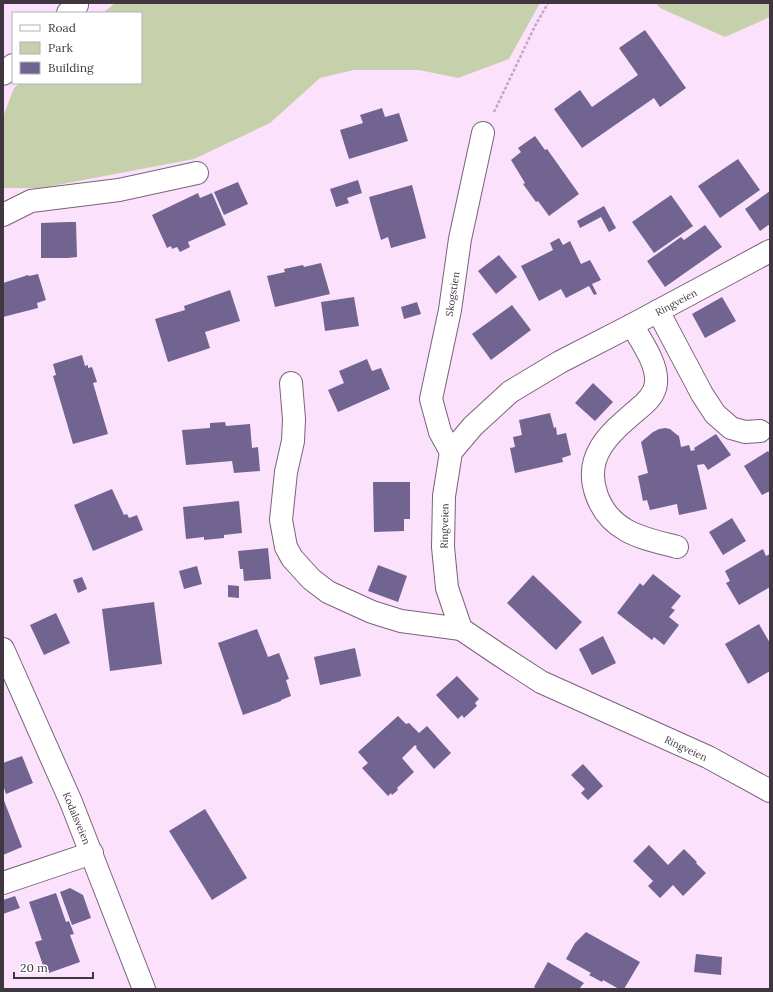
<svg xmlns="http://www.w3.org/2000/svg" width="773" height="992" font-family="Lora,serif">
	<rect width="100%" height="100%" fill="#fce1fc"/>
	<g fill="#c6d1ab">
		<polygon points="115,3 540,3 509,59 458,78 419,70 354,70 320,78 270,123 194,159 41,188 3,188 3,117 14,88 20,83 141,83 141,13 103,13"/>
		<polygon points="656,3 770,3 770,17 725,37 660,8"/>
	</g>
	<g fill="#716491">
		<polygon points="645,30 686,88 660,107 654,98 582,148 554,109 580,90 592,107 638,75 619,48"/>
		<polygon points="382,108 385,117 399,113 408,141 349,159 340,130 363,123 360,115"/>
		<polygon points="535,136 545,150 547,149 579,194 549,216 538,201 536,202 523,184 525,183 511,160 521,152 518,148"/>
		<polygon points="738,159 760,190 720,218 698,186"/>
		<polygon points="358,180 362,193 347,198 349,203 336,207 330,189"/>
		<polygon points="238,182 248,204 224,215 214,192"/>
		<polygon points="412,185 426,238 391,248 388,237 381,240 369,197"/>
		<polygon points="770,191 770,224 760,231 745,209"/>
		<polygon points="198,193 200,198 212,193 226,225 188,242 190,247 180,252 177,247 172,249 171,246 167,248 152,215"/>
		<polygon points="671,195 693,226 654,253 632,222"/>
		<polygon points="604,206 616,228 609,232 601,217 580,228 577,221"/>
		<polygon points="68,222 76,222 77,257 68,258 41,258 41,223"/>
		<polygon points="705,225 722,247 665,287 647,261 681,237 684,240"/>
		<polygon points="559,238 563,245 570,241 581,264 590,260 601,280 592,284 597,294 594,295 589,286 566,298 561,289 539,301 521,266 553,250 550,243"/>
		<polygon points="499,255 517,277 496,294 478,271"/>
		<polygon points="321,263 330,294 275,307 267,276 285,272 284,269 303,265 304,267"/>
		<polygon points="38,274 46,300 37,303 38,308 3,317 3,283 28,275 29,276"/>
		<polygon points="230,290 240,321 205,332 210,348 168,362 155,319 185,310 184,306"/>
		<polygon points="354,297 359,326 325,331 321,302"/>
		<polygon points="722,297 736,321 705,338 692,314"/>
		<polygon points="417,302 421,314 404,319 401,307"/>
		<polygon points="512,305 531,330 491,360 472,334"/>
		<polygon points="82,355 85,366 88,365 88,368 92,367 97,382 93,383 108,434 73,444 53,376 56,375 53,364"/>
		<polygon points="367,359 372,371 381,368 390,389 338,412 328,390 344,383 339,371"/>
		<polygon points="593,383 613,402 595,421 575,403"/>
		<polygon points="550,413 554,428 556,427 557,435 566,433 571,455 562,458 563,462 515,473 510,448 515,447 513,437 522,435 519,420"/>
		<polygon points="225,422 226,426 250,424 252,448 258,447 260,471 234,473 232,461 186,465 182,430 210,428 210,423"/>
		<polygon points="665,428 670,429 676,434 679,436 681,447 689,445 691,451 695,450 694,448 716,434 731,455 708,470 704,464 697,465 707,509 679,515 677,504 650,510 647,500 643,501 638,476 648,473 641,442 653,432 659,429"/>
		<polygon points="768,451 770,454 770,491 762,495 744,466"/>
		<polygon points="373,482 410,482 410,519 404,519 404,531 374,532"/>
		<polygon points="112,489 124,515 127,514 129,518 137,515 143,530 93,551 74,505"/>
		<polygon points="239,501 242,533 224,535 224,538 204,540 204,537 186,539 183,507"/>
		<polygon points="732,518 746,541 723,555 709,532"/>
		<polygon points="268,548 271,579 244,581 243,569 240,569 238,551"/>
		<polygon points="763,549 766,556 770,554 770,587 739,605 726,583 730,581 725,571"/>
		<polygon points="378,565 407,576 398,602 368,591"/>
		<polygon points="197,566 202,584 184,589 179,571"/>
		<polygon points="653,574 681,596 671,608 675,610 669,617 679,625 664,645 654,637 652,640 617,613 640,583 643,586"/>
		<polygon points="533,575 582,622 556,650 507,603"/>
		<polygon points="82,577 87,589 78,593 73,580"/>
		<polygon points="228,585 239,586 239,598 228,597"/>
		<polygon points="154,602 162,664 110,671 102,609"/>
		<polygon points="56,613 70,643 44,655 30,625"/>
		<polygon points="759,624 770,643 770,671 748,684 725,644"/>
		<polygon points="257,629 268,657 279,653 289,679 286,680 291,696 281,700 281,701 243,715 218,643"/>
		<polygon points="603,636 616,663 592,675 579,649"/>
		<polygon points="355,648 361,676 320,685 314,657"/>
		<polygon points="457,676 479,699 475,703 477,706 464,718 462,715 458,719 436,695"/>
		<polygon points="398,716 406,724 409,723 419,733 427,726 451,753 434,769 416,748 417,747 415,745 402,758 414,772 397,788 398,790 392,795 391,793 388,796 362,768 368,763 358,752"/>
		<polygon points="22,756 33,783 6,794 3,785 3,763"/>
		<polygon points="583,764 603,786 588,800 581,793 585,789 571,775"/>
		<polygon points="3,798 22,847 3,855"/>
		<polygon points="205,809 247,878 212,900 169,831"/>
		<polygon points="649,845 668,865 684,849 697,862 696,863 706,873 683,896 673,885 660,898 648,886 653,881 633,861"/>
		<polygon points="70,888 83,895 91,918 72,925 60,892"/>
		<polygon points="56,893 66,922 69,921 74,934 70,935 80,962 46,974 35,942 42,940 29,902"/>
		<polygon points="15,896 20,908 3,914 3,900"/>
		<polygon points="586,932 640,962 624,989 619,989 603,980 602,982 589,975 591,973 566,959 575,943"/>
		<polygon points="696,954 722,957 721,975 694,972"/>
		<polygon points="548,962 584,983 579,989 537,989 534,987"/>
	</g>
	<g fill="none" stroke-linecap="round" stroke-linejoin="round">
		<defs>
			<g id="minor">
				<polyline points="68,13 77,5"/>
				<polyline points="3,74 13,65"/>
				<polyline points="3,215 31,201 119,190 197,173"/>
				<polyline points="770,251 632,325 560,362 510,392 473,426 451,452 444,496 443,547 447,588 461,629 498,654 541,682 708,757 770,791"/>
				<polyline points="658,311 702,394 715,414 731,428 745,432 760,431"/>
				<path d="M 632,325 C 641,341 658,364 656,383 C 655,395 646,403 637,410 C 610,433 582,456 597,496 C 611,533 643,538 677,547"/>
				<polyline points="291,383 294,419 293,441 286,472 281,520 286,547 292,558 311,579 328,592 372,612 401,621 461,629"/>
				<polyline points="451,452 440,432 431,399 450,310 460,239 483,133"/>
				<polyline points="3,649 71,802 144,989"/>
				<polyline points="3,883 92,853"/>
			</g>
		</defs>
		<use href="#minor" stroke="#7a627a" stroke-width="24"/>
		<polyline stroke="#bfa9bf" stroke-width="2.5" stroke-dasharray="3 2" stroke-linecap="butt" points="494,112 535,26 548,3"/>
		<use href="#minor" stroke="#fff" stroke-width="22"/>
	</g>
	<g text-anchor="middle" stroke-width="4" stroke-linejoin="round" paint-order="stroke">
		<g font-size="10" fill="#403640" stroke="#fff">
			<text transform="translate(452 294) rotate(-81)" y="4">Skogstien</text>
			<text transform="translate(676 302) rotate(-28)" y="4">Ringveien</text>
			<text transform="translate(444 526) rotate(-89)" y="4">Ringveien</text>
			<text transform="translate(686 748) rotate(25)" y="4">Ringveien</text>
			<text transform="translate(77 818) rotate(67)" y="4">Kodalsveien</text>
		</g>
	</g>
	<rect width="773" height="992" fill="none" stroke="#403640" stroke-width="8"/>
	<rect x="12" y="12" width="130" height="72" fill="#ffffff" stroke="#b3afb3"/>
	<rect x="20" y="25" width="20" height="6" fill="#ffffff" stroke="#b3afb3"/>
	<text x="48" y="32" font-size="12" fill="#403640">Road</text>
	<rect x="20" y="42" width="20" height="12" fill="#c6d1ab" stroke="#b3afb3"/>
	<text x="48" y="52" font-size="12" fill="#403640">Park</text>
	<rect x="20" y="62" width="20" height="12" fill="#716491" stroke="#b3afb3"/>
	<text x="48" y="72" font-size="12" fill="#403640">Building</text>
	<path d="M14 972v6h79v-6" fill="none" stroke="#403640" stroke-width="2"/>
	<text x="20" y="972" font-size="12" fill="#403640" stroke="#ffffff" stroke-width="3" paint-order="stroke">20 m</text>
</svg>
